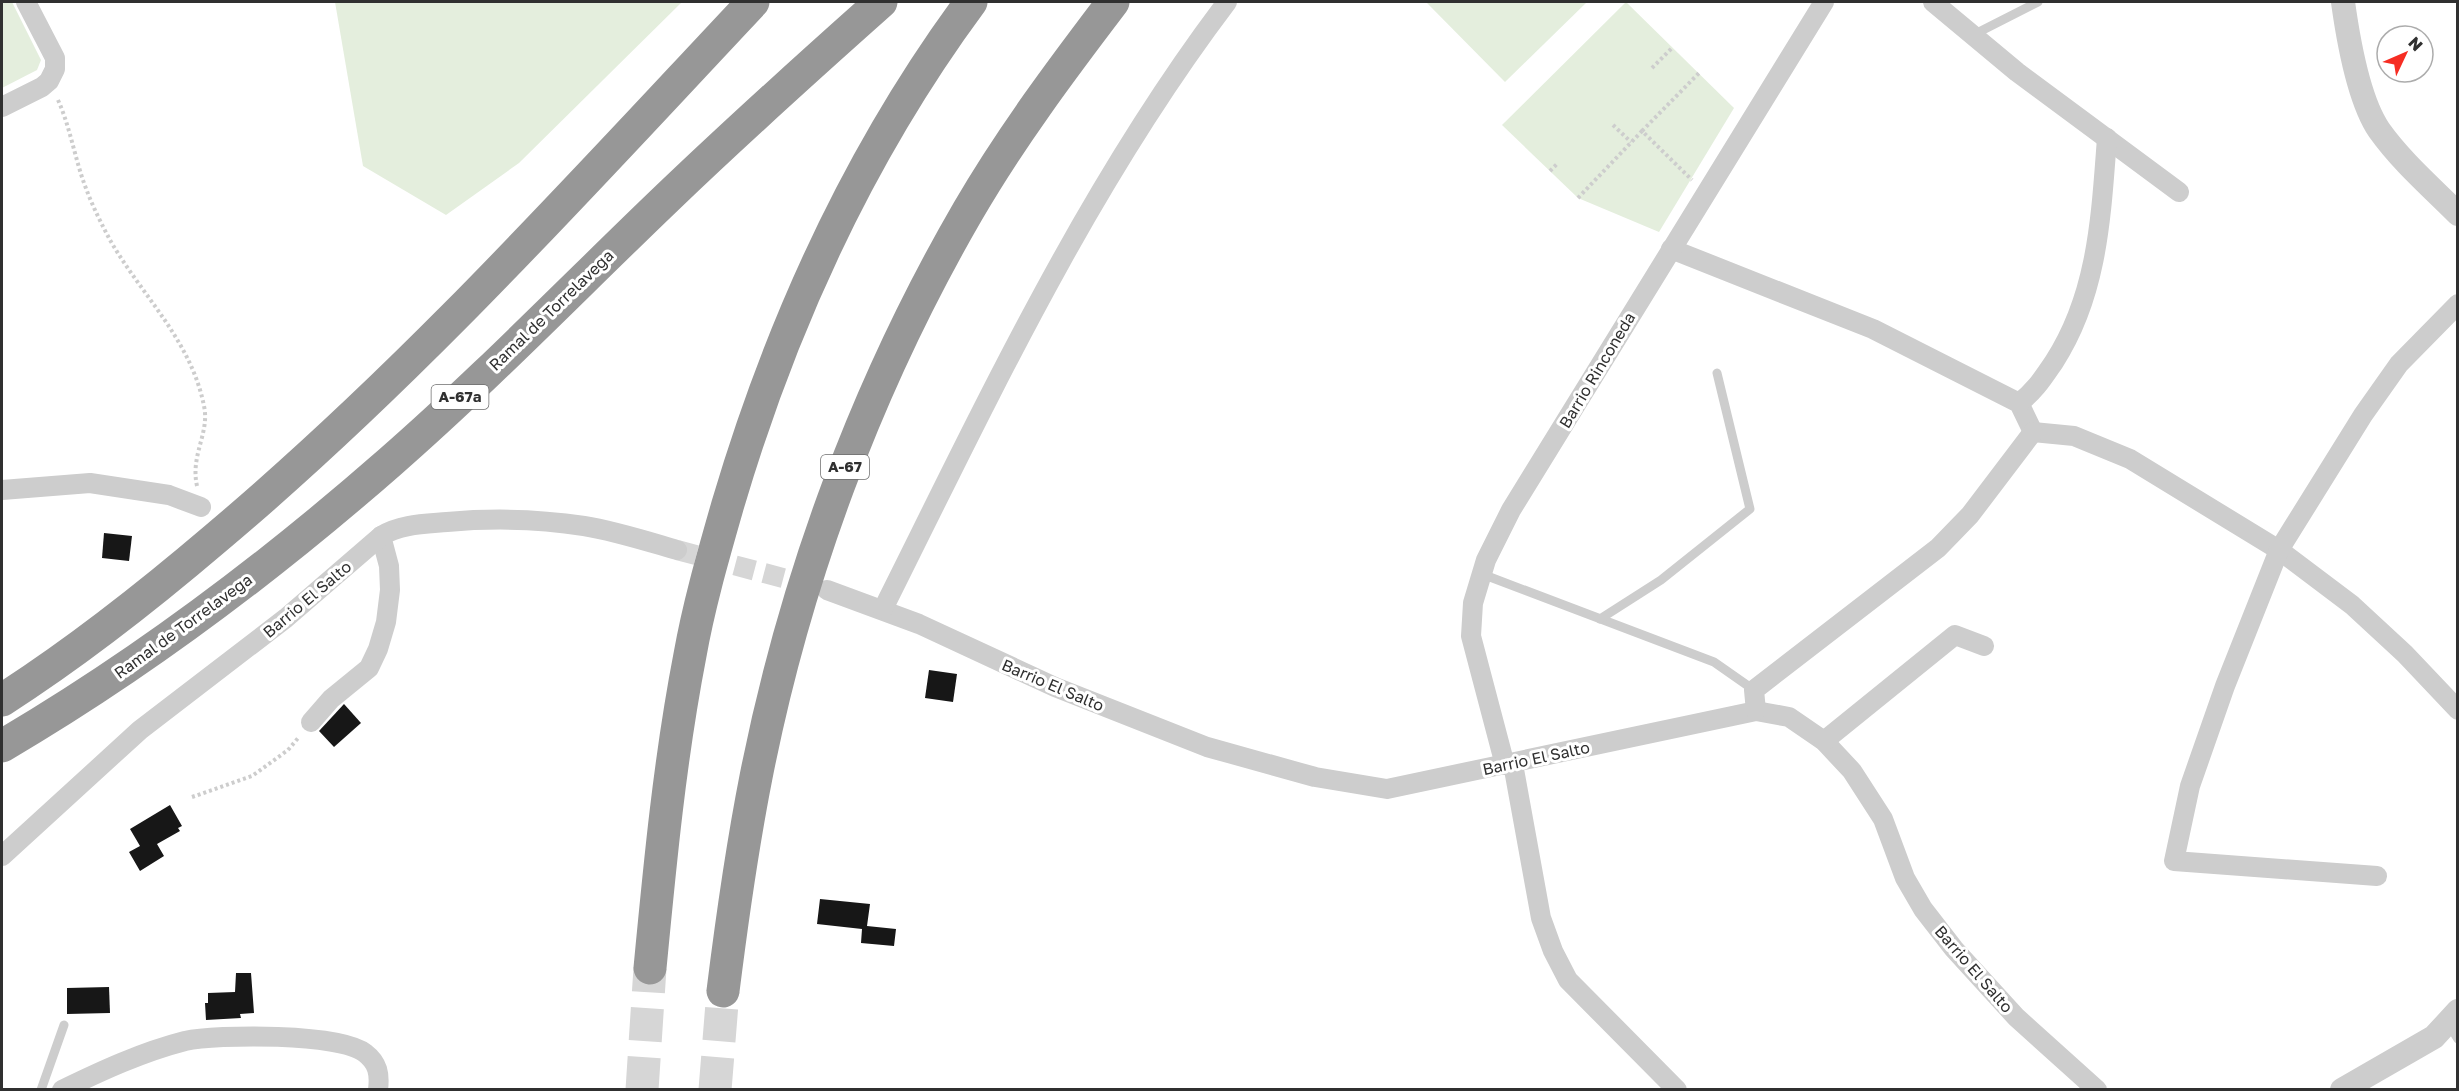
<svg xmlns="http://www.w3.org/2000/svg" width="2459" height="1091" font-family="'Golos Text',sans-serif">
	<rect width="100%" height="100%" fill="#fff"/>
	<g fill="#e4eedd">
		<polygon points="2,2 12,2 41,60 37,70 2,88"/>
		<polygon points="335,2 682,2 519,163 446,215 363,166"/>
		<polygon points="1426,2 1587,2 1505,82"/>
		<polygon points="1626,2 1734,108 1659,232 1578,198 1502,125"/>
	</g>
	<g fill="#171717">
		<polygon points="104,533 132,536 129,561 102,558"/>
		<polygon points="929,670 957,674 953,702 925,698"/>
		<polygon points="344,704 361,723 334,747 319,731"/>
		<polygon points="170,805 182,826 178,828 180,831 157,844 164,856 140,871 129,852 140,846 130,829"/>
		<polygon points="820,899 870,904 867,926 896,929 894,946 861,943 862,929 817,924"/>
		<polygon points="236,973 251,973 254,1013 240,1014 241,1018 206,1020 205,1003 208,1003 208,993 235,992"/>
		<polygon points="109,987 110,1013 67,1014 67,988"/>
	</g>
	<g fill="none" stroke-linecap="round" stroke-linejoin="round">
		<polyline stroke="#d6d6d6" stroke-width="20" stroke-dasharray="20 10" stroke-linecap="butt" points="677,550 813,586"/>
		<g stroke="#d6d6d6" stroke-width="33" stroke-dasharray="33 16" stroke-linecap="butt">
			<polyline points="642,1090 650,968"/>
			<polyline points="715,1090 723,991"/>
		</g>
		<g stroke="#cdcdcd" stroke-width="4" stroke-dasharray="3 3" stroke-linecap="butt">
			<polyline points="1652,68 1673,47"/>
			<path d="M 58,100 C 71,129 75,161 87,191 C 93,207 102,225 110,240 C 142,296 191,340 204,406 C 210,433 190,455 197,486"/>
			<polyline points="1613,125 1631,142"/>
			<polyline points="1642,131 1699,73"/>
			<polyline points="1550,171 1558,163"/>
			<polyline points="1578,198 1642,131 1692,180"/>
			<polyline points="192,797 252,776 288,750 299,737"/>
		</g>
		<g stroke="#cdcdcd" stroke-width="9">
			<polyline points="1973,35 2038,2"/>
			<polyline points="1482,574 1714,662 1754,690"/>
			<polyline points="1600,619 1661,580 1750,509 1717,373"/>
			<polyline points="2448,1023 2458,1039"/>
			<polyline points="41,1090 64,1025"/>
		</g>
		<g stroke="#cdcdcd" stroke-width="20">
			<polyline points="1933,2 2017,72 2179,192"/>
			<polyline points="2,107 42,87 49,81 55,69 55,58 26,2"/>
			<polyline points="1671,249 1873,329 2019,403 2033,432"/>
			<path d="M 2019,403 C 2035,391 2043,378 2054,362 C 2098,294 2101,216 2107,138"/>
			<polyline points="2033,432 2074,436 2130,459 2279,550 2352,605 2405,654 2458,710"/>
			<polyline points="2,490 90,483 169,495 201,507"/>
			<polyline points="827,590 919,624 1055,687 1207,747 1315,777 1387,789 1756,711 1789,717 1824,741 1852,771 1883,819 1905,878 1923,909 1954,949 2016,1017 2097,1090"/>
			<path d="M 883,609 C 987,401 1086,188 1227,2"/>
			<polyline points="1756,711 1754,690 1938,548 1970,515 2033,432"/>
			<polyline points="311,722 331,699 369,668 378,649 386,622 390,590 389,566 381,536"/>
			<polyline points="1824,741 1955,635 1984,646"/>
			<polyline points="1513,764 1541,918 1553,951 1568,980 1677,1090"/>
			<polyline points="1505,765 1471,636 1473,603 1486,560 1511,510 1824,2"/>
			<path d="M 2,856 L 140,730 L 286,618 L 381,536 C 401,524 424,524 447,522 C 492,518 539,519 584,526 C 615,531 646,541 677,550"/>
			<polyline points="2377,876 2174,861 2190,786 2225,686 2279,550 2363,415 2399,364 2458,304"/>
			<path d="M 62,1090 C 101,1071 142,1052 185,1041 C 217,1034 340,1033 365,1053 C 378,1063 380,1074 378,1090"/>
		</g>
		<g stroke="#cdcdcd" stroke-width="24">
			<path d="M 2343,2 C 2348,38 2358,99 2379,130 C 2401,161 2431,187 2458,214"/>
			<polyline points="2342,1090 2434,1037 2458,1011"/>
		</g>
		<g stroke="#979797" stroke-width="33">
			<path d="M 2,700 C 77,652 148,596 216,538 C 410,375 580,186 753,2"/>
			<path d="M 2,746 C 140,665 269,568 390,462 C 486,378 575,286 667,198 C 737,131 809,66 881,2"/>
			<path d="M 650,968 C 660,863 670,758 690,655 C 699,604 714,553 728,504 C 781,325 860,152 971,2"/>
			<path d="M 723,991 C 732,919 742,848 756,777 C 795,579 867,385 968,211 C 1011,137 1062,69 1113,2"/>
		</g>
	</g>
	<g text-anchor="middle" stroke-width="6" stroke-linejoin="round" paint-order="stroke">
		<g fill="#fff" stroke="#6e6e6e" stroke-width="1.5">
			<rect x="431.5" y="385" width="57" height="24" rx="4.5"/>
			<rect x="821" y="455" width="48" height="24" rx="4.5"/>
		</g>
		<g font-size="15" font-weight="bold" fill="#303030">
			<text x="460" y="402">A-67a</text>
			<text x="845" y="472">A-67</text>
		</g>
		<g font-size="16" fill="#303030" stroke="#fff">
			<text transform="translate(551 310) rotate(-44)" y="6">Ramal de Torrelavega</text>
			<text transform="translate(1597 370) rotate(-59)" y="6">Barrio Rinconeda</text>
			<text transform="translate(307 599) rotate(-40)" y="6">Barrio El Salto</text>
			<text transform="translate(183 626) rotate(-36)" y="6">Ramal de Torrelavega</text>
			<text transform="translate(1053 685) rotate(23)" y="6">Barrio El Salto</text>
			<text transform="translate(1536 758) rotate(-12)" y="6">Barrio El Salto</text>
			<text transform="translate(1974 969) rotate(49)" y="6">Barrio El Salto</text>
		</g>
	</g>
	<rect width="2459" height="1091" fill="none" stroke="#303030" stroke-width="6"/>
	<g transform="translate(2405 54) rotate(46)"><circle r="28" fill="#ffffff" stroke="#acacac" stroke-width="1.5"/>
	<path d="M0-4.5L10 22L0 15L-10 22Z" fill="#f62d23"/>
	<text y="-9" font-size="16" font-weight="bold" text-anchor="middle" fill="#303030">N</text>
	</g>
</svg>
